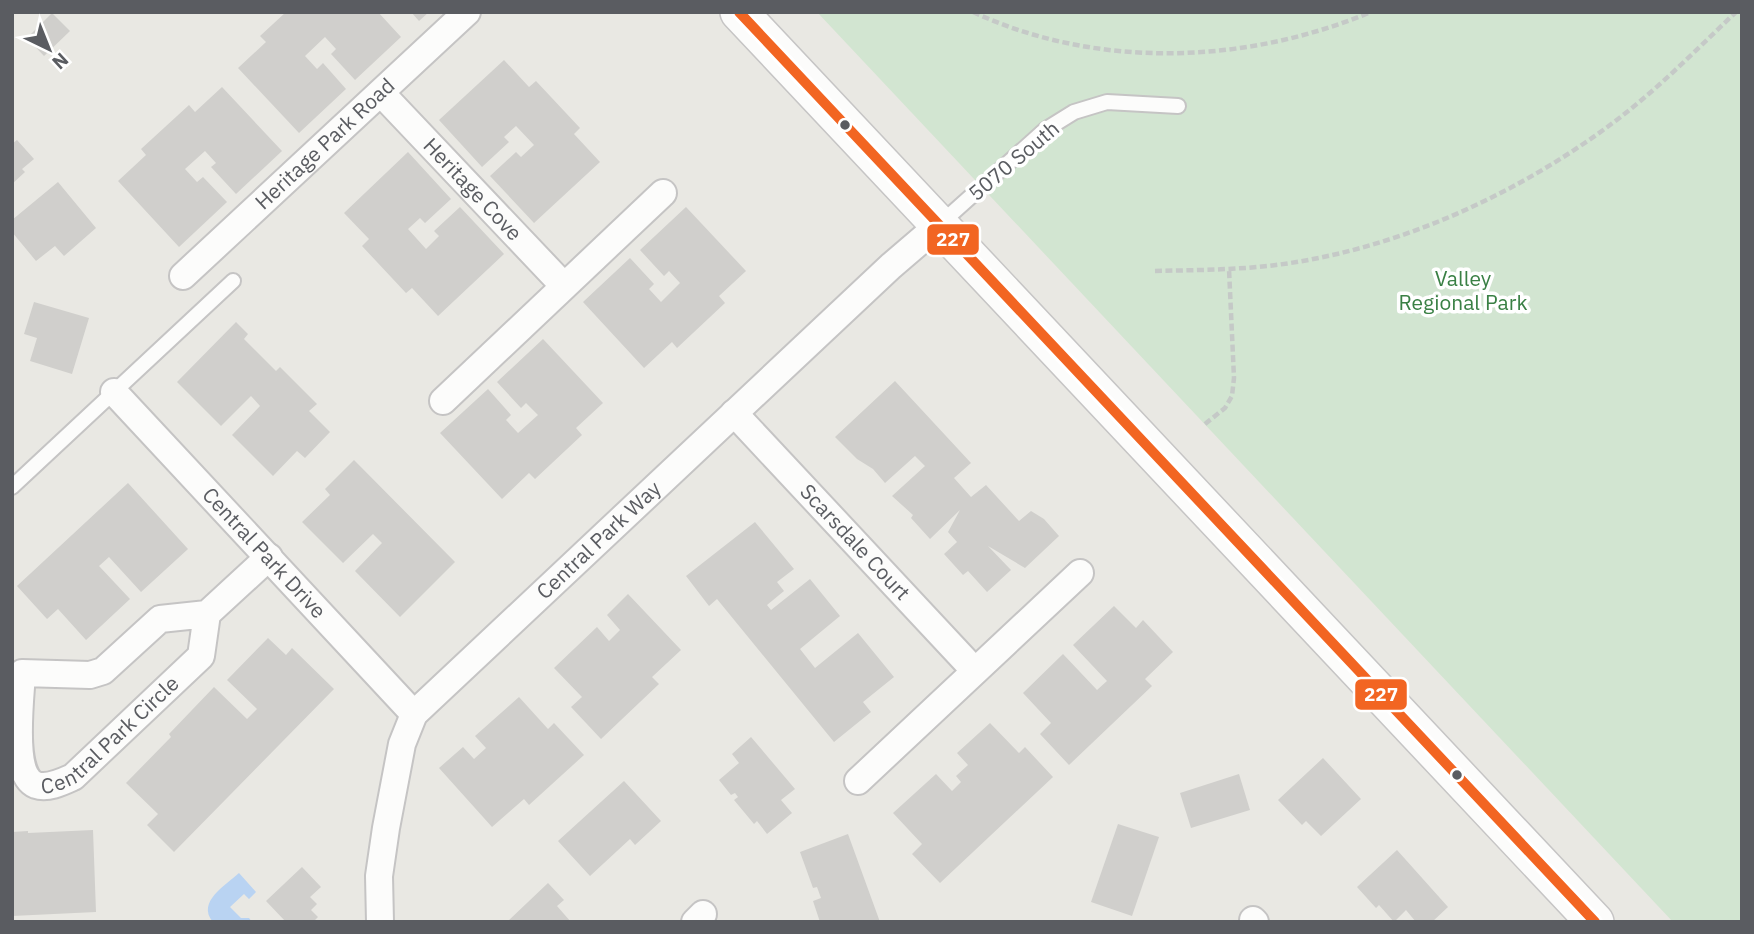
<svg xmlns="http://www.w3.org/2000/svg" width="1754" height="934" font-family="'IBM Plex Sans',sans-serif">
	<rect width="100%" height="100%" fill="#e9e8e3"/>
	<polygon fill="#d2e5d1" points="817,12 1742,12 1742,922 1673,922"/>
	<path fill="#b9d3f2" d="M 239,873 L 256,892 L 249,899 L 244,894 L 230,907 L 241,918 L 249,918 L 252,922 L 213,922 C 196,902 226,885 239,873 Z"/>
	<g fill="#d0cfcc">
		<polygon points="286,12 378,12 401,37 355,80 331,54 336,49 325,37 305,56 317,69 323,63 346,89 299,133 238,68 266,42 260,36"/>
		<polygon points="411,12 429,12 419,21"/>
		<polygon points="52,13 70,31 44,56 27,38"/>
		<polygon points="504,60 529,87 536,81 580,128 574,134 600,162 534,223 490,176 516,152 521,157 534,145 516,126 504,137 509,142 482,167 439,120"/>
		<polygon points="222,87 282,151 236,194 211,167 216,163 205,151 185,169 197,182 203,177 227,202 179,247 118,181 146,155 141,149 189,105 195,112"/>
		<polygon points="17,140 34,159 22,169 25,172 12,184 12,144"/>
		<polygon points="408,152 451,199 425,223 420,218 408,229 426,249 439,236 434,231 460,207 504,254 438,316 412,288 406,293 362,246 369,239 344,213"/>
		<polygon points="58,182 96,228 64,256 55,246 36,261 12,232 12,220"/>
		<polygon points="686,207 746,271 719,296 725,303 677,348 672,342 644,368 583,302 630,258 654,284 649,289 661,302 680,283 669,271 664,276 640,250"/>
		<polygon points="34,302 89,318 72,374 30,361 37,338 24,334"/>
		<polygon points="236,322 248,334 244,339 276,371 280,367 317,404 309,411 330,432 305,458 297,451 273,476 232,435 260,406 251,396 221,426 177,382"/>
		<polygon points="543,339 603,403 576,428 582,435 535,479 529,473 502,499 440,433 488,389 511,415 506,420 518,433 538,415 526,403 521,408 497,382"/>
		<polygon points="895,381 971,463 954,478 971,497 986,485 1019,521 1031,511 1044,519 1059,536 1025,568 988,546 1011,570 987,592 968,571 963,575 944,554 957,542 948,532 960,510 930,539 911,518 913,515 892,496 925,466 915,456 885,483 873,469 857,459 835,437"/>
		<polygon points="354,460 455,562 400,617 355,571 382,543 373,534 343,563 302,522 330,495 325,489"/>
		<polygon points="128,483 188,549 141,592 109,557 99,566 130,599 86,640 58,609 47,619 17,586"/>
		<polygon points="755,522 794,569 777,582 784,591 767,605 771,610 810,579 840,616 800,649 815,668 858,633 894,677 863,702 871,712 834,742 717,599 709,606 686,576"/>
		<polygon points="628,594 681,650 652,677 659,684 601,739 571,707 582,697 554,668 597,627 609,641 620,630 607,615"/>
		<polygon points="1114,606 1136,628 1143,620 1173,652 1145,679 1152,686 1069,765 1040,734 1051,723 1023,693 1063,654 1097,690 1107,681 1073,645"/>
		<polygon points="268,638 286,655 292,648 334,689 174,852 147,825 158,814 126,783 171,737 169,734 214,687 247,719 257,709 227,680"/>
		<polygon points="519,697 548,729 554,723 584,755 529,805 524,799 492,827 439,768 463,747 474,759 486,748 475,736"/>
		<polygon points="990,723 1019,753 1025,747 1053,777 940,883 912,854 922,844 893,813 936,774 952,791 961,782 956,776 968,765 957,753"/>
		<polygon points="751,737 795,789 781,800 792,813 767,834 757,821 754,824 734,800 738,797 735,793 731,795 719,780 739,763 732,754"/>
		<polygon points="1323,758 1361,799 1321,836 1306,821 1302,825 1278,800"/>
		<polygon points="1239,774 1250,810 1191,828 1180,793"/>
		<polygon points="624,781 661,821 635,845 630,839 590,876 558,841"/>
		<polygon points="1118,824 1159,837 1132,916 1091,902"/>
		<polygon points="93,830 96,912 12,916 12,832 28,831 28,833"/>
		<polygon points="848,834 880,922 820,922 813,901 821,898 817,887 813,888 800,852"/>
		<polygon points="1397,850 1448,907 1432,922 1416,922 1406,910 1394,922 1379,905 1376,908 1357,887"/>
		<polygon points="302,867 321,887 310,897 317,904 311,910 318,917 313,922 286,922 266,901"/>
		<polygon points="548,883 564,900 557,906 571,922 507,922"/>
	</g>
	<g fill="none" stroke-linecap="round" stroke-linejoin="round">
		<defs>
			<g id="service">
				<polyline points="939,225 1045,130 1074,112 1107,102 1178,106"/>
				<polyline points="12,487 233,281"/>
			</g>
			<g id="minor">
				<path id="s1" d="M 381,93 L 564,286"/>
				<path id="s2" d="M 183,276 L 467,12"/>
				<path id="s3" d="M 114,392 L 414,714"/>
				<polyline points="443,401 663,193"/>
				<path id="s4" d="M 734,413 L 975,671"/>
				<path id="s5" d="M 207,614 L 160,619 L 103,671 L 90,675 L 22,673 C 21,696 10,775 36,785 C 48,789 62,782 73,777 L 201,656 L 207,614 L 269,557"/>
				<polyline points="858,781 1080,573"/>
				<polyline points="1253,920 1255,922"/>
				<path id="s6" d="M 380,922 L 379,876 L 386,828 L 402,744 L 414,714 L 891,266 L 939,225"/>
				<polyline points="695,922 703,914"/>
			</g>
			<polyline id="secondary" points="739,12 1595,922"/>
		</defs>
		<use href="#service" stroke="#c5c4c4" stroke-width="18"/>
		<use href="#minor" stroke="#c5c4c4" stroke-width="30"/>
		<use href="#secondary" stroke="#c6c5c5" stroke-width="40"/>
		<g stroke="#c5c9c7" stroke-width="4.5" stroke-dasharray="7 3.5" stroke-linecap="butt">
			<path d="M 973,12 C 1098,70 1246,64 1371,12"/>
			<path d="M 1155,271 C 1195,270 1236,270 1276,265 C 1395,250 1514,196 1610,125 C 1655,92 1695,51 1736,12"/>
			<polyline points="1205,424 1225,408 1232,396 1234,378 1229,269"/>
		</g>
		<use href="#service" stroke="#fcfcfb" stroke-width="14"/>
		<use href="#minor" stroke="#fcfcfb" stroke-width="26"/>
		<use href="#secondary" stroke="#fcfcfb" stroke-width="37"/>
		<defs>
			<polyline id="bus-1" points="739,12 1595,922"/>
		</defs>
		<use href="#bus-1" stroke="#fff" stroke-width="16"/>
		<use href="#bus-1" stroke="#f26522" stroke-width="10"/>
	</g>
	<g fill="#5a5c61" stroke="#fff" stroke-width="2.5">
		<circle cx="845" cy="125" r="6"/>
		<circle cx="1457" cy="775" r="6"/>
	</g>
	<g text-anchor="middle" stroke-width="7" stroke-linejoin="round" paint-order="stroke">
		<g font-size="21" fill="#5a5c61" stroke="#fff">
			<text dy="7" stroke="none"><textPath href="#s2" startOffset="194">Heritage Park Road</textPath></text>
			<text transform="translate(1014 161) rotate(-40)" y="7">5070 South</text>
			<text dy="7" stroke="none"><textPath href="#s1" startOffset="133">Heritage Cove</textPath></text>
			<text dy="7" stroke="none"><textPath href="#s6" startOffset="466">Central Park Way</textPath></text>
			<text dy="7" stroke="none"><textPath href="#s4" startOffset="177">Scarsdale Court</textPath></text>
			<text dy="7" stroke="none"><textPath href="#s3" startOffset="220">Central Park Drive</textPath></text>
			<text dy="7" stroke="none"><textPath href="#s5" startOffset="416">Central Park Circle</textPath></text>
		</g>
		<g font-size="21" fill="#3a8045" stroke="#fff">
			<text x="1463" y="286">Valley<tspan x="1463" dy="24">Regional Park</tspan></text>
		</g>
	</g>
	<g stroke="#fff" stroke-width="2.5">
		<rect x="926" y="223" width="54" height="33" rx="7" fill="#f26522"/>
		<rect x="1354" y="678" width="54" height="33" rx="7" fill="#f26522"/>
	</g>
	<g font-size="19" text-anchor="middle" font-weight="bold" fill="#fff">
		<text x="953" y="246">227</text>
		<text x="1381" y="701">227</text>
	</g>
	<rect width="1754" height="934" fill="none" stroke="#5a5c61" stroke-width="28"/>
	<g transform="translate(49 49) rotate(137)" stroke="#ffffff" stroke-width="5" paint-order="stroke">
	<path d="M0-5L12 26L0 18L-12 26Z" fill="#5a5c61"/>
	<text y="-10" font-size="19" font-weight="bold" text-anchor="middle" fill="#5a5c61">N</text>
	</g>
</svg>
